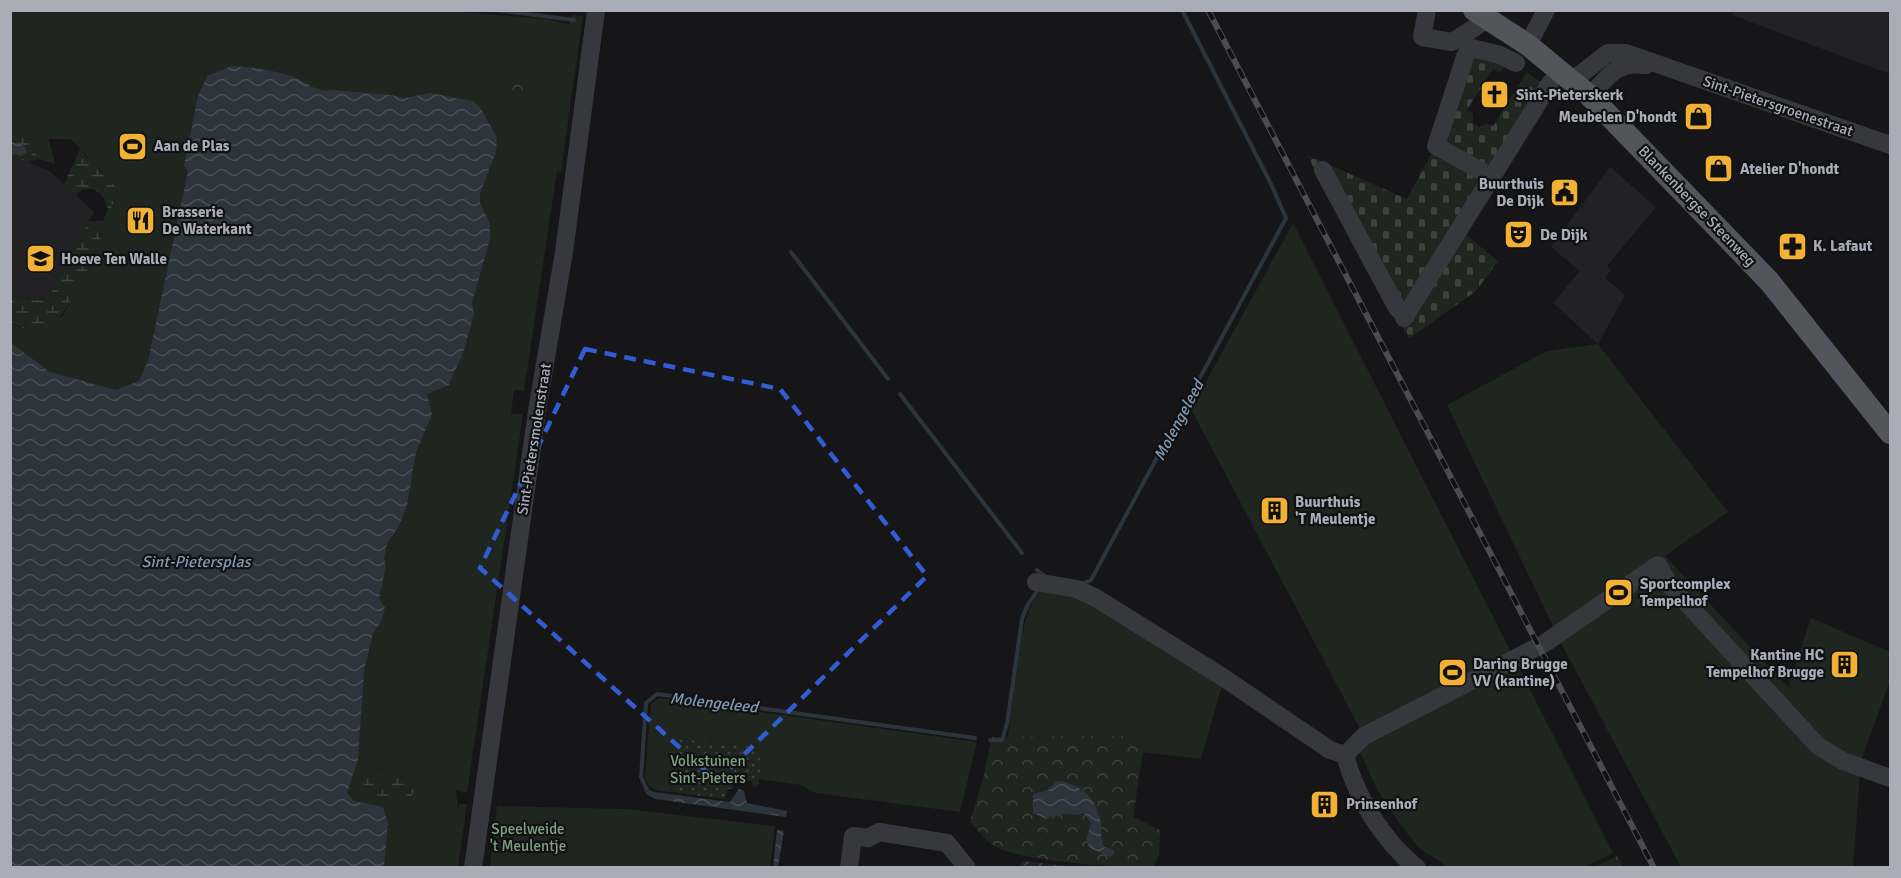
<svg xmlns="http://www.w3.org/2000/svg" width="1901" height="878" font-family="Signika,sans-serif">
	<defs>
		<pattern id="industrial-furrows" width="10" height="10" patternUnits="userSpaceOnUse" patternTransform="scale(1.5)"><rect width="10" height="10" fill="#222225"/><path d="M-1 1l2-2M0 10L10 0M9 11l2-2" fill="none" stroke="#3f3f43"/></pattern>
		<pattern id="forest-crowns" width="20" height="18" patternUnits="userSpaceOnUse" patternTransform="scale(1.5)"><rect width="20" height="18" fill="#1e261f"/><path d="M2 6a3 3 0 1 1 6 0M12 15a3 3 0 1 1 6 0" fill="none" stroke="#3c433d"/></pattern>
		<pattern id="wetland-marsh" width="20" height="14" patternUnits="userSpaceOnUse" patternTransform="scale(1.5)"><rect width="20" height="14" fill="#1e261f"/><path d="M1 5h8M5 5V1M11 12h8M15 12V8" fill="none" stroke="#3c433d"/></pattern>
		<pattern id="cemetery-stones" width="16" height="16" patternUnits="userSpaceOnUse" patternTransform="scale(1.5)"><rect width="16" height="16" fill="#1e261f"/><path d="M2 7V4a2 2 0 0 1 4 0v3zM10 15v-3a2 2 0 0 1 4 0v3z" fill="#3c433d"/></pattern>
		<pattern id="garden-dots" width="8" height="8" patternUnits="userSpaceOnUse" patternTransform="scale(1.5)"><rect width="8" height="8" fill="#1e261f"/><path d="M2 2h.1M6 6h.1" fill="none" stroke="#3c433d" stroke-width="1.8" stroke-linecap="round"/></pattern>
		<pattern id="water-waves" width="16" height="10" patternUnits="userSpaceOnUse" patternTransform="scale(1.5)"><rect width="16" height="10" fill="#2c353c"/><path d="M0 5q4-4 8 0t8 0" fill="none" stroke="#485056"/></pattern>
	</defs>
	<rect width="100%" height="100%" fill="#161618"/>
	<g fill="#222225">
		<polygon points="1734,10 1890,11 1890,74 1732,15"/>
		<polygon points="10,158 29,162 51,172 94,212 47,301 11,296"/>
		<polygon points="1610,167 1656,207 1607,266 1611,270 1605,278 1625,295 1598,344 1553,303 1580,271 1551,247"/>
	</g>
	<polygon fill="url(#industrial-furrows)" points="1024,861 1074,867 1016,867"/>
	<g fill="#1e261f">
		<polygon points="434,10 548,19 569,25 572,15 583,16 561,172 557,171 524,391 514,390 511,414 523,414 467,793 456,790 458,808 460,804 467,804 458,867 11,867 10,322 22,329 63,316 92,260 118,189 71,139 49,139 55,164 38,159 32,139 11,136 11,11"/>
		<polygon points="1293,223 1613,853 1585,867 1449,868 1418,847 1398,821 1378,791 1359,750 1367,742 1191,409"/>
		<polygon points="1598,344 1728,512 1665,556 1788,687 1811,618 1890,652 1890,681 1861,761 1853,867 1681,867 1563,647 1447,405 1547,351"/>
		<path d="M 1043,589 L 1075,592 L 1223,682 L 1201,759 L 1142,752 L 1133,817 L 1160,830 L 1159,854 L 1153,867 C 1122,867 1016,861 993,845 C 984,839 977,829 970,822 L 983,779 L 992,737 L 1008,737 C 1013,702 1017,610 1043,589 Z"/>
		<path d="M 659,698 L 977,742 L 960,812 L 816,793 L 801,785 L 759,779 L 762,748 L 679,739 L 671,792 C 658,791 649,791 645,777 L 651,704 Z"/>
		<polygon points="497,806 626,809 775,826 770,867 490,867"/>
	</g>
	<g fill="url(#forest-crowns)" fill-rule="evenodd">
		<polygon points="527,81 525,105 503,85"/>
		<path d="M 1128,736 L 1143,752 L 1133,817 L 1160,830 L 1159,854 L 1153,867 C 1122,868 1016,861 993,845 C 984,839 977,829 970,822 L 983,779 L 992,737 ZM 1057,781 C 1080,783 1095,796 1100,820 C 1103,831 1099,833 1104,847 L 1086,841 L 1091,823 L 1084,813 C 1063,821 1048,806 1033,794 L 1048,790 Z"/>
		<polygon points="1617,856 1623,867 1595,867"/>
	</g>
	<g fill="url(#wetland-marsh)">
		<polygon points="11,136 32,139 38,159 29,162 11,158"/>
		<path d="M 80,149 L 118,189 C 100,238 84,295 46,332 L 22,328 L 11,322 L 11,296 L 47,301 L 89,221 L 103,221 L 108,209 L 104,197 L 94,189 L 83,189 L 76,195 L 64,184 Z"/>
		<path d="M 366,775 C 382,773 406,777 417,788 L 408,800 L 394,800 L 365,792 L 363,783 Z"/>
	</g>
	<polygon fill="url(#cemetery-stones)" points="1459,53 1507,61 1500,73 1493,69 1467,110 1473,114 1473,123 1479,127 1487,123 1493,126 1527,72 1550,89 1465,234 1498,261 1476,291 1410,338 1398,322 1307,155 1407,199 1433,151"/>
	<polygon fill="url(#garden-dots)" points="679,739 763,748 758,786 752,787 752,781 734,780 733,789 728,789 725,799 671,792"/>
	<g fill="url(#water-waves)">
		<path d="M 232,66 C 251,67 270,70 288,75 C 304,79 316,94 332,90 L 390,95 L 405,98 L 430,93 L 472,101 L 480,107 L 497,138 L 496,152 L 480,193 L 480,203 L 490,224 L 490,239 L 472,303 L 474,314 L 464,350 L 449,385 L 427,394 L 432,415 L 416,452 L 407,505 L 399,526 L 387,544 L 384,559 L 386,566 L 379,598 L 385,608 L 381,622 L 373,633 L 364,671 L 358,759 L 347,793 L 354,801 L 383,807 L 388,824 L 384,867 L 11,867 L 11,343 L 50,372 L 116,390 L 139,381 L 148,361 L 188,171 L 184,166 L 198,96 L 207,76 Z"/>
		<polygon points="11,142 24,145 27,153 20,156 11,153"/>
		<path d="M 1057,781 C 1079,783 1095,797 1100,819 C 1103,830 1099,834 1104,847 L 1112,849 L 1115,853 L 1110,857 L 1090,848 L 1086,841 L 1091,823 L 1084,813 C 1069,818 1062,809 1047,819 L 1033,813 L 1033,794 L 1048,790 Z"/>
		<polygon points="644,788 654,792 730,802 739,789 744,791 747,803 787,811 786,817 655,799 646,794"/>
		<polygon points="777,830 784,831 778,867 773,867"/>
	</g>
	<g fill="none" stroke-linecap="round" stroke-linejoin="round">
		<g stroke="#2c353c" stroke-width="4">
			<polyline points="496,10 574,20"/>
			<polyline points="791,252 888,379"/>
			<polyline points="900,394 1022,553"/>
			<polyline points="1037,570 1045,576"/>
			<polyline points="1082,584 1091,580 1286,218 1271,184 1182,10"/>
			<polyline points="990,740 1002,740 1007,724 1022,619 1027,606 1039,588"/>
			<polyline points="647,790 641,777 646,703 657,694 975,738"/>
		</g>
		<g stroke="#37383d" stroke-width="18">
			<polyline points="1427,10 1422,37 1452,42 1488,19"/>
			<polyline points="1528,45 1546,10"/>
			<polyline points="1573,80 1608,53 1626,53 1890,145"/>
			<path d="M 1590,96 C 1609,76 1616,61 1646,65"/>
			<polyline points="1323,170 1397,308 1406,316"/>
			<polyline points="1492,177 1436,146 1466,54 1472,48 1500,55 1516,63"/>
			<polyline points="1404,318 1551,82"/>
			<polyline points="1036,582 1077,589 1096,598 1221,676 1330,750 1345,755"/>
			<polyline points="1345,755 1364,736 1545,643 1658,565 1669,584 1818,746 1843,761 1890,778"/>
			<path d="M 1345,755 C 1356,797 1383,841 1417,868"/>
			<polyline points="473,868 537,411 564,252 596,10"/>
			<polyline points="849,868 853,836 868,838 879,832 947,843 967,868"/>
		</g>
		<polyline stroke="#53555c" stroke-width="22" points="1474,10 1528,45 1590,96 1769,281 1890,433"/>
		<defs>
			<polyline id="rail" points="1208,10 1654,868"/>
		</defs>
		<use href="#rail" stroke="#4a4c52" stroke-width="6"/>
		<use href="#rail" stroke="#111113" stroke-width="4" stroke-dasharray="11" stroke-linecap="butt"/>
	</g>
	<path fill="none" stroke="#325cd3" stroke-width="4.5" stroke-dasharray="12 8" stroke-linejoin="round" d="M 585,349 L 780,389 L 927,576 L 717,781 L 480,568 Z"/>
	<defs>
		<symbol id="church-square" viewBox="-11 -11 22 22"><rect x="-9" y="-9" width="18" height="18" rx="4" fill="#f2b134" stroke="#111113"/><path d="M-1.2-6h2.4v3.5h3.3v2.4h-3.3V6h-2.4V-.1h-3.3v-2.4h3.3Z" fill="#111"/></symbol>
		<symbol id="shop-square" viewBox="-11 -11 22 22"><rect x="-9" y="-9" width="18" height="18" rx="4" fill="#f2b134" stroke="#111113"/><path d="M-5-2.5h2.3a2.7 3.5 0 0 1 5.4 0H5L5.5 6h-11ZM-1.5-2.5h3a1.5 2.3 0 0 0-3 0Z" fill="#111"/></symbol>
		<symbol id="stadium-square" viewBox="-11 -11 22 22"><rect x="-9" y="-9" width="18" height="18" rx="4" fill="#f2b134" stroke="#111113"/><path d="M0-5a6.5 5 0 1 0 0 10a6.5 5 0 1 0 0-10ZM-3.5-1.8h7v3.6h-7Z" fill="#111"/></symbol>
		<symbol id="civic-square" viewBox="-11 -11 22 22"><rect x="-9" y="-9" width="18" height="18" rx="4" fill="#f2b134" stroke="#111113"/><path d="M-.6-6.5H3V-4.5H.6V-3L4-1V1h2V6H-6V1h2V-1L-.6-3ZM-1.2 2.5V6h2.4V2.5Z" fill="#111"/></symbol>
		<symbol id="restaurant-square" viewBox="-11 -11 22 22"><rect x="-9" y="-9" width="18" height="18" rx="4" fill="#f2b134" stroke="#111113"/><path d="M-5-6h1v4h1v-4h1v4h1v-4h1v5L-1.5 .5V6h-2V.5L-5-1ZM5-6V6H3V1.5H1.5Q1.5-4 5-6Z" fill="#111"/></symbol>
		<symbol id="theatre-square" viewBox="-11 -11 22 22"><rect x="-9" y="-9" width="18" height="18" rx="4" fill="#f2b134" stroke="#111113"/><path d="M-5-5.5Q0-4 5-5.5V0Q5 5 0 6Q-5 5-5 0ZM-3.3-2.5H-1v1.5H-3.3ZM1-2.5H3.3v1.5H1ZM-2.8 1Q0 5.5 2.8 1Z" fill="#111"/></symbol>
		<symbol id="pharmacy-square" viewBox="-11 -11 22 22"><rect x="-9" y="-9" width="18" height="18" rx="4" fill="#f2b134" stroke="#111113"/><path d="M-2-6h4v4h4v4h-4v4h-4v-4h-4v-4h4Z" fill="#111"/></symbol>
		<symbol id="school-square" viewBox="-11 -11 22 22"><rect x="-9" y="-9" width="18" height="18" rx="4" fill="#f2b134" stroke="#111113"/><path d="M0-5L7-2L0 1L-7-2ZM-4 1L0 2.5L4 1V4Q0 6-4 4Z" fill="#111"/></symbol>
		<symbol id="building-square" viewBox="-11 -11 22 22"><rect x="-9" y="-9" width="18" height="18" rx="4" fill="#f2b134" stroke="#111113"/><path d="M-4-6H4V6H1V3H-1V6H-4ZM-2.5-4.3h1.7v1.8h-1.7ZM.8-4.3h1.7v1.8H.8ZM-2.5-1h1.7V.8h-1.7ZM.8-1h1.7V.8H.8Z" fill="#111"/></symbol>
	</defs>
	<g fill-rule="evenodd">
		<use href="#church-square" x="1478" y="78" width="33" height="33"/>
		<use href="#shop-square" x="1682" y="100" width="33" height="33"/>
		<use href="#stadium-square" x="116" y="130" width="33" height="33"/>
		<use href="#shop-square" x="1702" y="152" width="33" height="33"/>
		<use href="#civic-square" x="1548" y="176" width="33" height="33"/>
		<use href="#restaurant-square" x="124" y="204" width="33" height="33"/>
		<use href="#theatre-square" x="1502" y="218" width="33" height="33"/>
		<use href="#pharmacy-square" x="1776" y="230" width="33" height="33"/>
		<use href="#school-square" x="24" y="242" width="33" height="33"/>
		<use href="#building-square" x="1258" y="494" width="33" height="33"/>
		<use href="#stadium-square" x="1602" y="576" width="33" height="33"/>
		<use href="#building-square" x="1828" y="648" width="33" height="33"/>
		<use href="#stadium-square" x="1436" y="656" width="33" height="33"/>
		<use href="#building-square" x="1308" y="788" width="33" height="33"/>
	</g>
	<g text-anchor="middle" stroke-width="4.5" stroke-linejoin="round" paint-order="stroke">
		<g font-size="15" font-weight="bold" fill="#a8adb8" stroke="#111113" text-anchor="start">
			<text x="1516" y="100">Sint-Pieterskerk</text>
			<text x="1677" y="122" text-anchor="end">Meubelen D'hondt</text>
			<text x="154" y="151">Aan de Plas</text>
			<text x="1740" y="174">Atelier D'hondt</text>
			<text x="1544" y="189" text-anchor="end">Buurthuis<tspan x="1544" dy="17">De Dijk</tspan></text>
			<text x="162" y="217">Brasserie<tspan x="162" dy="17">De Waterkant</tspan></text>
			<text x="1540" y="240">De Dijk</text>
			<text x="1813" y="251">K. Lafaut</text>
			<text x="61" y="264">Hoeve Ten Walle</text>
			<text x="1295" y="507">Buurthuis<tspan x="1295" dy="17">'T Meulentje</tspan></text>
			<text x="1640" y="589">Sportcomplex<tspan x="1640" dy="17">Tempelhof</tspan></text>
			<text x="1824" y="660" text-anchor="end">Kantine HC<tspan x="1824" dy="17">Tempelhof Brugge</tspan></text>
			<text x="1473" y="669">Daring Brugge<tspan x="1473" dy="17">VV (kantine)</tspan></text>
			<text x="1346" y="809">Prinsenhof</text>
		</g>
		<g font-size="15" fill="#a8adb8" stroke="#111113">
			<text transform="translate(1778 106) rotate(19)" y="5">Sint-Pietersgroenestraat</text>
			<text transform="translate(1697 206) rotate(46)" y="5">Blankenbergse Steenweg</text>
			<text transform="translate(534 439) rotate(-81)" y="5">Sint-Pietersmolenstraat</text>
		</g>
		<g font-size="15" fill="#7fa381" stroke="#111113">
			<text x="708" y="766">Volkstuinen<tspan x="708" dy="17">Sint-Pieters</tspan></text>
			<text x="528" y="834">Speelweide<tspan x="528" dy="17">'t Meulentje</tspan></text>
		</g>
		<g font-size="16" font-style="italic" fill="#7f9bb3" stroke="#111113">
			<text transform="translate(1178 420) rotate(-62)" y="6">Molengeleed</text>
			<text x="196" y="567">Sint-Pietersplas</text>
			<text transform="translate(714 702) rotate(6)" y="6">Molengeleed</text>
		</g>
	</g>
	<rect width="1901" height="878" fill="none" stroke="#a8adb8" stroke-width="24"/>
</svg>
